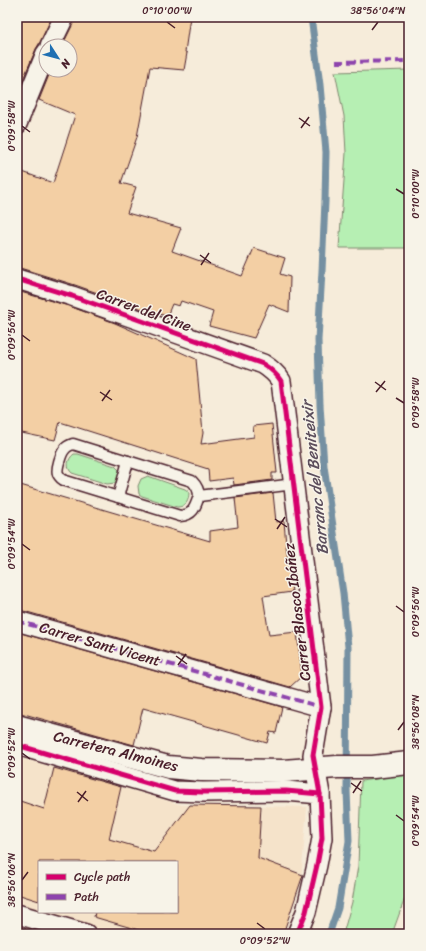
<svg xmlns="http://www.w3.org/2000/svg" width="426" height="951" font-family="Sriracha,sans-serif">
	<rect width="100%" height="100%" fill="#f6ecda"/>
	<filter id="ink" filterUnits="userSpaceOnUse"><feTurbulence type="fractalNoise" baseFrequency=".025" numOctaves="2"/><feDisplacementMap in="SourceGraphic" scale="8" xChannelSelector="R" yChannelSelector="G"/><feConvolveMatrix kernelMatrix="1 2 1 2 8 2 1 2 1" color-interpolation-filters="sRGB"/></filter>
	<g filter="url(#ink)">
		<path fill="#f5e3ca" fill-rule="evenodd" d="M 17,757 L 182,805 L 307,807 L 301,881 L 283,934 L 17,934 ZM 39,862 L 177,862 L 177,912 L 39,912 Z"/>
		<g fill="#b6efb3" stroke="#80876f">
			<polygon points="409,70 409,248 339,248 346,153 344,116 335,72"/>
			<path d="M 74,454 L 78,454 L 115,466 L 119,470 C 119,475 118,478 115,483 L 107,484 L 72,473 C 66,468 67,459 74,454 Z"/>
			<path d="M 148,476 L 185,489 L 189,492 C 189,501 186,507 177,507 L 142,496 L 139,494 L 138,486 L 141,479 Z"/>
			<polygon points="409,774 409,887 392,934 343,934 352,902 358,866 361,781"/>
		</g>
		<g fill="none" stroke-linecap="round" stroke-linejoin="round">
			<polyline stroke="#7490a2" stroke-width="7" points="311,17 320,85 326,152 325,201 322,271 318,340 320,405 324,466 343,593 348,647 347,791 349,841 338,908 329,934"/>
		</g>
		<g fill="#f3cfa4" stroke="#4a1f2b">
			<polygon points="17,17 52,17 39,44 36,49 18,91 17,91"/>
			<polygon points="75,17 190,17 185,52 187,53 184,70 150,67 137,137 121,183 136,187 127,213 181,228 172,251 242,276 254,248 285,258 280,274 290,277 289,312 269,304 254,338 209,326 213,312 181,301 179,306 172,304 167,316 148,311 75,285 20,268 17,268 17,170 53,183 75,115 39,100 51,70 70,70 70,46 62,46 74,22"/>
			<polygon points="17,291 69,306 115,323 196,359 203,433 201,444 254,437 253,426 272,424 277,473 272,473 272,480 234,485 233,478 209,481 208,469 60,422 55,440 17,432"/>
			<polygon points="17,484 210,541 210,531 238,527 235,498 273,493 276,522 284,521 286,545 292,592 263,596 269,635 297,632 302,676 290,687 20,610 17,610"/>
			<polygon points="17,632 282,707 276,733 270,732 267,743 143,708 134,745 17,712"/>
			<polygon points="54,768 121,787 109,839 154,852 190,805 261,806 258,858 303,875 283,934 152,934 94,917 95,912 177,912 177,862 39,862 39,901 17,894 17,800 44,809"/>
		</g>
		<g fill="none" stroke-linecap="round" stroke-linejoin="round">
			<defs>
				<g id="service">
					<path d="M 199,496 C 195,508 193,515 180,516 L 66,481 C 63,480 60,478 58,474 C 56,469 61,453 65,449 C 67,446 70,445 73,444 L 192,481 C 197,486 199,490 199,496 L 294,484"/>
					<polyline points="118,497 128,461"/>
				</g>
				<g id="minor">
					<polyline points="50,46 64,17"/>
					<polyline points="17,124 46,53"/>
					<path d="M 17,279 L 72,296 L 263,364 C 271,369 276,373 281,381 L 321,707 L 313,755 L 320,794"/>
					<polyline points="17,621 321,707"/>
					<polyline points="17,745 175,791 203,792 286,791 320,794 322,838 317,865 306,912 297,934"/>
					<polyline points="17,914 86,934"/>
				</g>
				<polyline id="tertiary" points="17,726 168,767 201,770 283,771 337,767 373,767 409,763"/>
			</defs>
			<use href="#service" stroke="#4a1f2b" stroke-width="13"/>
			<use href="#minor" stroke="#4a1f2b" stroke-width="22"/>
			<use href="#tertiary" stroke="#4a1f2b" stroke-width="25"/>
			<use href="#service" stroke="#f7f3e8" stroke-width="10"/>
			<use href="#minor" stroke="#f7f3e8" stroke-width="19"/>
			<use href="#tertiary" stroke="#f7f3e8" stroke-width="22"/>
			<g stroke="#8e44ad" stroke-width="4" stroke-dasharray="8 4" stroke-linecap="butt">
				<polyline points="336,62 409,61"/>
				<polyline points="17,621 321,707"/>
			</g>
			<defs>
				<g id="cycleway">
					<path d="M 17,279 L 72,296 L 263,364 C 271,369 276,373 281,381 L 321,707 L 313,755 L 320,794"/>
					<polyline points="17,745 175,791 203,792 286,791 320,794 322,838 317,865 306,912 297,934"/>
				</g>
			</defs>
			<use href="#cycleway" stroke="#f7f3e8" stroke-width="8"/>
			<use href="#cycleway" stroke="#d6006c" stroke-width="5"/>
		</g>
	</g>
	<path fill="none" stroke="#4a1f2b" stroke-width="1.5" d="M 167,22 L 175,28M 372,30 L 378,22M 299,118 L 310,126M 22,126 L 30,132M 301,128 L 309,117M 396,189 L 404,194M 200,255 L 211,263M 201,265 L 209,253M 22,335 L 30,341M 375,382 L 386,390M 100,392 L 112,400M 376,392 L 385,381M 396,398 L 404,403M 102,401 L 110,390M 275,519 L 287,527M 277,529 L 285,517M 22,544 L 30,550M 396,606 L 404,612M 176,656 L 187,664M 178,665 L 186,654M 398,730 L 404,722M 22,753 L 30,759M 351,783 L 362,791M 77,792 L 88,801M 353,793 L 361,781M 78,802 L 86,791M 396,815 L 404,821M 22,880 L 28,872M 257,923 L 265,929"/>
	<g text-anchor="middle" stroke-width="3" stroke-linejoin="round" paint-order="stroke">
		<g font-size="15" fill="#4a1f2b" stroke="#f7f3e8">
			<text transform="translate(144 310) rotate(20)" y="5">Carrer del Cine</text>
			<text transform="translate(297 612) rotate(-97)" y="5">Carrer Blasco Ibáñez</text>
			<text transform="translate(100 644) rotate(16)" y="5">Carrer Sant Vicent</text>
			<text transform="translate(116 751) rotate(14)" y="5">Carretera Almoines</text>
		</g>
		<g font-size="16" font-style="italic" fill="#5c4e5c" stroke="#f7f3e8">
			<text transform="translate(314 478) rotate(-96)" y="6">Barranc del Beniteixir</text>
		</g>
	</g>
	<rect width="426" height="951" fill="none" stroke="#f7f3e8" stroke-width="44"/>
	<rect x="38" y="861" width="140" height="52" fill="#f7f3e8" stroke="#b29e9c"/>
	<rect x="46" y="874" width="20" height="6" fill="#d6006c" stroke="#b29e9c"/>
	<text x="74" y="881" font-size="12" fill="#4a1f2b">Cycle path</text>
	<rect x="46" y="894" width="20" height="6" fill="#8e44ad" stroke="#b29e9c"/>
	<text x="74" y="901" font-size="12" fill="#4a1f2b">Path</text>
	<g transform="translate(58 58) rotate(126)"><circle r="19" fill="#f7f3e8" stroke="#b29e9c"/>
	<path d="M0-3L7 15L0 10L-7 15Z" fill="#1f6fb2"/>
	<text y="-6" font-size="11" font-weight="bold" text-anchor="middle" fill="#4a1f2b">N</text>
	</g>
	<rect x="22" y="22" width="382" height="907" fill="none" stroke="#4a1f2b" stroke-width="1.5"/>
	<g font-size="10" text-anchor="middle" fill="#4a1f2b">
		<text x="167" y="14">0°10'00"W</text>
		<text x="378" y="14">38°56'04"N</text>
		<text transform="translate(11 126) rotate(-90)" y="4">0°09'58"W</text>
		<text transform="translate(415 194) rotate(-90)" y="4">0°10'00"W</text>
		<text transform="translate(11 335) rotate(-90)" y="4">0°09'56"W</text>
		<text transform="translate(415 403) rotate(-90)" y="4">0°09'58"W</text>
		<text transform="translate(11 544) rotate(-90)" y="4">0°09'54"W</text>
		<text transform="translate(415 612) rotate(-90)" y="4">0°09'56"W</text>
		<text transform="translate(415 722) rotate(-90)" y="4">38°56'08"N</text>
		<text transform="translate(11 753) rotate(-90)" y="4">0°09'52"W</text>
		<text transform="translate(415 821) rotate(-90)" y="4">0°09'54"W</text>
		<text transform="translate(11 880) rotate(-90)" y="4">38°56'06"N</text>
		<text x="265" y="944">0°09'52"W</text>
	</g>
</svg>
